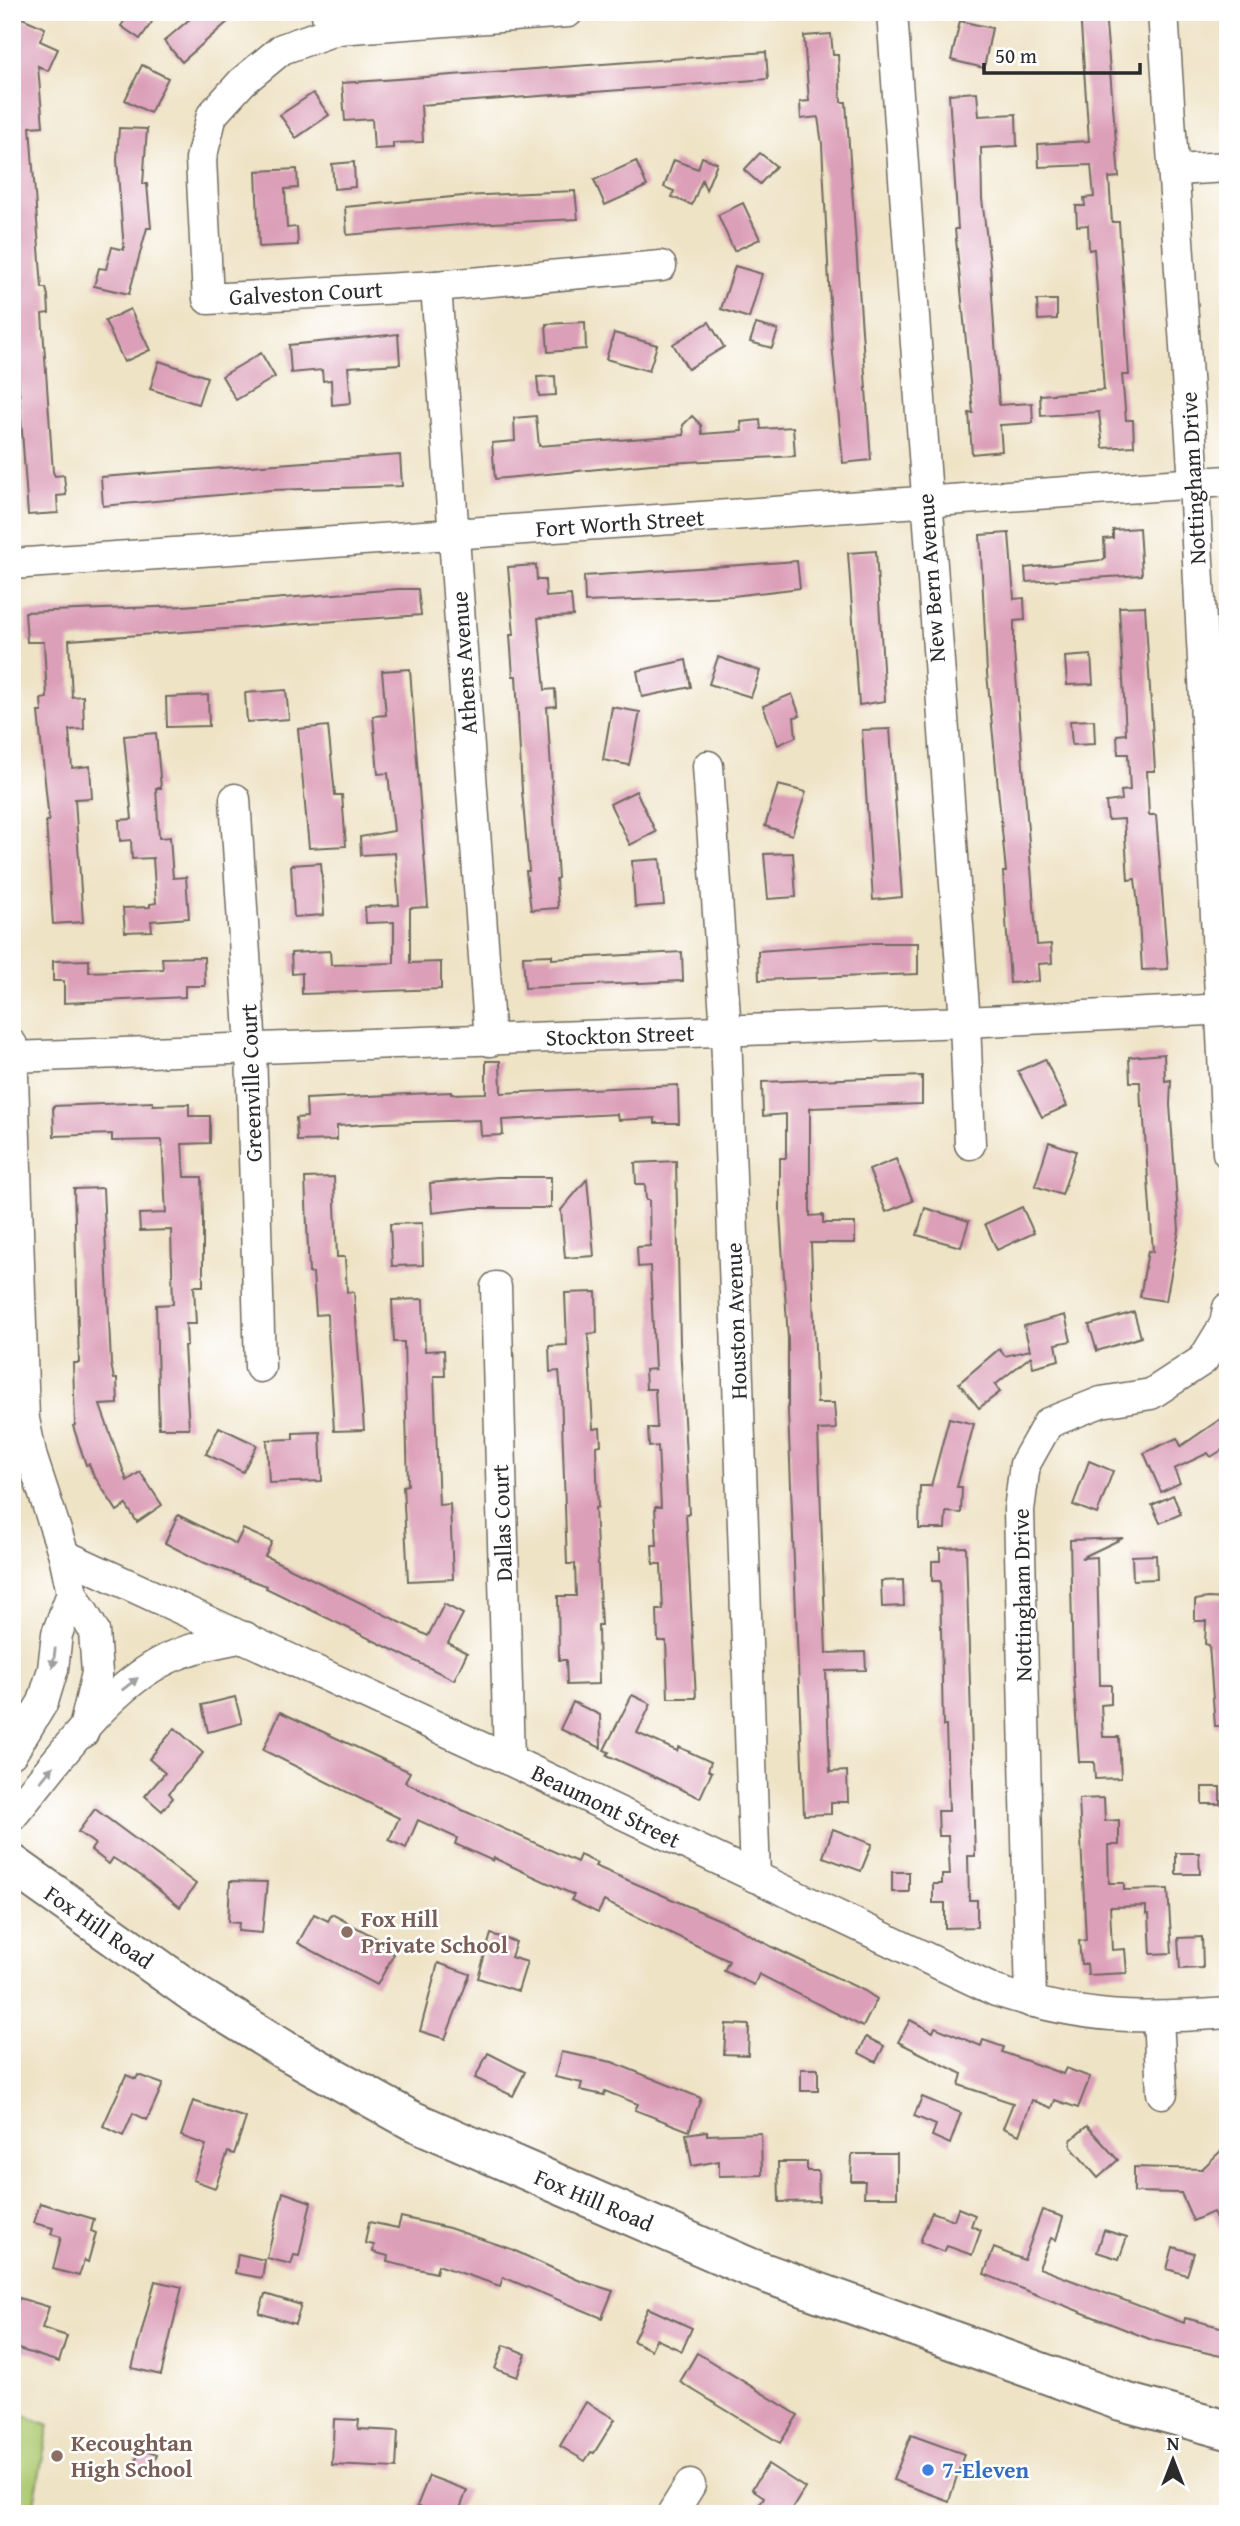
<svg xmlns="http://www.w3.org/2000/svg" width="1240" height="2526" font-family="'Gentium Book Plus',serif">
	<rect width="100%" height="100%" fill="#fff"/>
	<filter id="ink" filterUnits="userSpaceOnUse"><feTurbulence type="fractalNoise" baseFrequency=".0143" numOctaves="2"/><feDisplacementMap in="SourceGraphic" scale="14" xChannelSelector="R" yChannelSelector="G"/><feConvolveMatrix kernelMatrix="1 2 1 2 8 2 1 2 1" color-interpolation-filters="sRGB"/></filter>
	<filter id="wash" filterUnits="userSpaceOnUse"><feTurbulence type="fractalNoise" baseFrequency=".00686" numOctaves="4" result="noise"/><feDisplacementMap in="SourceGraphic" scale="28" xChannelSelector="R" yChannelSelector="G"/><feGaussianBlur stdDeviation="1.57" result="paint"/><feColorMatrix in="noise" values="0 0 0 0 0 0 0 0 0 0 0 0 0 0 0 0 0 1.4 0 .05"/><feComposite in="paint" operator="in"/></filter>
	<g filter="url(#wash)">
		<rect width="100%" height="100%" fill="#efe3c6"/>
		<polygon fill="#acc970" stroke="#6c7a4e" stroke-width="2" points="12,2411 49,2425 32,2514 12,2514"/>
		<g id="blocks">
			<g fill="#dc9fb8">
				<polygon points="131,12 138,12 152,22 140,39 121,26"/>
				<polygon points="198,12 239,12 182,62 164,41"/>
				<polygon points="1080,12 1105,12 1119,177 1109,178 1112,222 1119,222 1129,375 1122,375 1126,420 1133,420 1134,446 1103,448 1099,412 1041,416 1040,395 1104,390 1094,249 1089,250 1088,225 1077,226 1076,206 1085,206 1084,198 1094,197 1091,165 1039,167 1038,144 1089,141"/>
				<polygon points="20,17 45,28 40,41 58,49 48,71 38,66 43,126 30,127 42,288 46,288 48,296 49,313 42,314 53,472 55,476 64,475 66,495 57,496 58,513 28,515 12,291 12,35"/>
				<polygon points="960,21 992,28 984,68 951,60"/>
				<polygon points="831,34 833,55 838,55 841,102 846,102 871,460 843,463 832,343 822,144 818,117 801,119 800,102 809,101 804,36"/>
				<polygon points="766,52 768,79 421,105 423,142 393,143 393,148 374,149 372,119 345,121 342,83"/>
				<polygon points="142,65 168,78 150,113 125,100"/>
				<polygon points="977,92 979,116 1016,114 1017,146 981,148 982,199 990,264 999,405 1032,403 1033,423 1000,425 1002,451 972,454 969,413 973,413 955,229 958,229 949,94"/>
				<polygon points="313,93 329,115 296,138 280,115"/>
				<polygon points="119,128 147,129 143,184 147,184 151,228 147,228 129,294 94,286 99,268 106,269 112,247 124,250 117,160"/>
				<polygon points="760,153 776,166 760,184 744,170"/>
				<polygon points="702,157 717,163 706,190 702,180 692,205 672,197 674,191 664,187 674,160 698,169"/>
				<polygon points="636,161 647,186 605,205 594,180"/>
				<polygon points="354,162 355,187 334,189 332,164"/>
				<polygon points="297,169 298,188 285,189 287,228 297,227 298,245 259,247 256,171"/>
				<polygon points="575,191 578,219 472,224 347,235 345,207 463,196"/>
				<polygon points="743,203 760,239 734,251 718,215"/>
				<polygon points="735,266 762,274 749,318 721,309"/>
				<polygon points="1037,300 1057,300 1057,319 1038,320"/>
				<polygon points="130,309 150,350 124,362 105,321"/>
				<polygon points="585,322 586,349 548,352 546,324"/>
				<polygon points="709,322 724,347 688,369 673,344"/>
				<polygon points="756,324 778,330 772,348 750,342"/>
				<polygon points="614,333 657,345 649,371 606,359"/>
				<polygon points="398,334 400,364 348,367 351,403 332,405 331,380 323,381 322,370 291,373 289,345"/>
				<polygon points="261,353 275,377 236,400 222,376"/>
				<polygon points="159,361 207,377 198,404 150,389"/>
				<polygon points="555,376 556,395 539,396 537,377"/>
				<polygon points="536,416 539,446 684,435 683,425 692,416 701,425 702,434 742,431 741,422 760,420 761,429 793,427 795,456 651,464 495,479 492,443 515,441 514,418"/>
				<polygon points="400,455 402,486 271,490 103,506 101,477"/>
				<polygon points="1139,528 1142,575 1026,582 1025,568 1102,560 1105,558 1104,539 1113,538 1113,530"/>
				<polygon points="1009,533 1014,599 1024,598 1025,620 1014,621 1014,650 1037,945 1051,944 1052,963 1038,964 1039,981 1010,983 1003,872 1006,872 987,673 980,535"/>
				<polygon points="876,551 885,701 859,705 848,553"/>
				<polygon points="797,561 800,588 733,596 585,602 584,576"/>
				<polygon points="536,565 537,580 545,580 546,597 571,595 573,616 538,618 545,690 555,689 556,706 547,707 558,878 556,879 558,908 531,910 526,871 529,871 522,791 516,676 513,676 510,635 514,635 508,567"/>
				<polygon points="398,589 418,589 421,615 69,640 72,697 83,696 84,729 69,730 72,768 90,766 92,798 75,799 83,922 53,924 46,821 49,821 38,712 42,712 41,699 47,698 44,642 27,642 25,612 183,606"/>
				<polygon points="1145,606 1155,771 1147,771 1149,815 1156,815 1168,969 1142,970 1138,905 1135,879 1128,880 1124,819 1108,820 1106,802 1122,800 1121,791 1130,790 1128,754 1118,754 1117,735 1126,734 1119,607"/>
				<polygon points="1091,655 1093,684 1067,685 1065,657"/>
				<polygon points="718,657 760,671 751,697 709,684"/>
				<polygon points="686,660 691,687 642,697 637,671"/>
				<polygon points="410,669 428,907 410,908 410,963 441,962 441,989 302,994 302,973 292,974 291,953 330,951 331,965 394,963 394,922 366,923 365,907 399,905 395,853 361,855 360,837 394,831 388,773 378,774 373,716 386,715 382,671"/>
				<polygon points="286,690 289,719 247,722 245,693"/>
				<polygon points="792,694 800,716 794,717 796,737 778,745 763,706"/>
				<polygon points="208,695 209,726 167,727 166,697"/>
				<polygon points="612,707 640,712 629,765 603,760"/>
				<polygon points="1094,720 1095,744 1072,745 1070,721"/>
				<polygon points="328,726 335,795 342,795 346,846 309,848 298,729"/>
				<polygon points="890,729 902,897 873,900 862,730"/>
				<polygon points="156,733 161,788 156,788 159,838 170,837 173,878 186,877 189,918 151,921 152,931 125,932 123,908 150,907 150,904 156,903 153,858 132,859 131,840 120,841 119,820 132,819 124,736"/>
				<polygon points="778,785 806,792 792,835 765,826"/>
				<polygon points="636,791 656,832 630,845 610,804"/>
				<polygon points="793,853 796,897 768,899 764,854"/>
				<polygon points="660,859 664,905 635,907 632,861"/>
				<polygon points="321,863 324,915 294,917 291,865"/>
				<polygon points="873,943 918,943 918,974 759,980 758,951"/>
				<polygon points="682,952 683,981 525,988 523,956 552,955 552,959"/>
				<polygon points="204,957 205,986 185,986 185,997 64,1003 64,981 53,981 53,961 89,960 89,972 163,969 162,958"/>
				<polygon points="1164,1054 1165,1081 1171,1080 1170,1105 1179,1230 1166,1301 1140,1297 1148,1251 1153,1252 1143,1106 1141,1106 1140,1082 1130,1082 1129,1057"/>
				<polygon points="1045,1059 1067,1106 1042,1117 1018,1071"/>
				<polygon points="486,1061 500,1061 501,1093 678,1085 679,1123 655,1123 655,1118 618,1120 617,1114 502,1120 503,1135 481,1136 480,1120 382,1123 337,1126 337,1140 297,1141 296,1118 307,1117 306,1099 451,1092 451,1094 486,1093"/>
				<polygon points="922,1076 922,1104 810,1108 810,1216 823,1215 823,1223 855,1223 855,1243 811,1243 817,1403 834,1403 836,1429 818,1430 826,1653 865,1652 866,1670 826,1671 830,1772 847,1771 848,1802 831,1802 831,1814 804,1815 788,1410 788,1339 780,1214 780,1158 786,1158 786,1114 763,1116 762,1082"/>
				<polygon points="153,1102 153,1105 189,1104 189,1116 210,1116 210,1143 182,1144 184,1177 202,1177 203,1217 203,1286 194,1286 196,1324 186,1324 187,1345 184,1346 189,1428 159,1428 156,1305 173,1304 171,1230 140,1231 139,1214 166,1213 162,1140 112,1141 112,1134 54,1136 53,1106"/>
				<polygon points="1049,1142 1076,1151 1062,1195 1035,1186"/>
				<polygon points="896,1159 913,1201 886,1212 869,1170"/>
				<polygon points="676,1161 680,1343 689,1514 686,1514 696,1698 668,1698 666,1641 658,1641 657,1610 663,1610 661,1564 653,1564 652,1545 657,1545 655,1507 661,1507 658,1446 649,1447 648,1428 657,1428 655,1389 646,1389 645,1370 655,1369 650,1266 638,1267 637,1247 650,1246 649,1200 646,1200 645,1184 636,1184 635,1163"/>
				<polygon points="334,1177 337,1257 345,1257 347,1292 354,1292 364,1430 334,1431 327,1314 316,1315 313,1273 309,1273 305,1178"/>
				<polygon points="497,1177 551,1177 551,1208 474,1208 432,1213 430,1183"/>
				<polygon points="587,1179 594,1256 565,1258 561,1210"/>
				<polygon points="103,1188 111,1364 114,1379 117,1379 118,1404 100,1405 127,1481 140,1472 162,1505 137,1522 126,1505 117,1511 93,1474 89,1464 86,1465 73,1426 75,1425 73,1363 79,1363 74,1189"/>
				<polygon points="1022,1207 1034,1233 997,1250 985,1224"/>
				<polygon points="925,1208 969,1221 961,1247 917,1235"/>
				<polygon points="422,1223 423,1265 392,1266 390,1224"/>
				<polygon points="596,1292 597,1333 588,1334 593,1429 600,1428 601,1445 596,1446 598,1507 595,1508 601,1625 598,1625 599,1684 567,1685 566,1660 559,1660 558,1596 576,1596 575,1564 567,1564 561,1392 559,1371 550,1372 549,1346 567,1345 565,1293"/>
				<polygon points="423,1299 425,1351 444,1350 445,1376 434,1376 437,1456 439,1505 450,1504 453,1579 408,1581 403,1486 408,1485 404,1342 394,1342 392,1300"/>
				<polygon points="1134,1312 1141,1337 1097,1351 1089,1325"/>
				<polygon points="1065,1315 1071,1341 1056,1344 1059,1360 1033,1367 1031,1356 995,1385 1000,1392 979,1408 959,1383 999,1349 1005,1356 1030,1350 1024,1326"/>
				<polygon points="1228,1414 1228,1446 1211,1457 1208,1453 1174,1469 1180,1483 1161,1492 1144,1453 1177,1438 1181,1446"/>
				<polygon points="949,1418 974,1424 957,1487 962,1487 961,1513 946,1512 945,1529 919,1529 920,1486 931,1486"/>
				<polygon points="219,1427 257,1445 243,1472 206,1454"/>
				<polygon points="320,1432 322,1481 269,1483 267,1440 293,1439 293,1433"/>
				<polygon points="1089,1461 1113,1471 1097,1514 1073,1505"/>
				<polygon points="1173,1495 1181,1514 1160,1523 1152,1505"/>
				<polygon points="178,1515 236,1544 243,1529 272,1542 265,1556 428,1636 444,1604 463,1614 448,1643 467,1653 454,1680 266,1588 267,1586 202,1562 165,1543"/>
				<polygon points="1123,1538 1081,1558 1097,1557 1100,1685 1111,1685 1111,1704 1101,1705 1103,1737 1119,1737 1121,1778 1095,1779 1094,1762 1079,1762 1073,1670 1070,1540"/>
				<polygon points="966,1547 975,1856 968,1856 969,1900 977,1900 977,1927 945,1928 945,1903 933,1903 933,1884 942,1884 942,1875 950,1875 948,1836 939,1836 938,1811 949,1811 946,1726 943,1726 940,1581 932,1581 932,1561 940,1561 940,1548"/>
				<polygon points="1156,1555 1157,1579 1133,1580 1132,1556"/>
				<polygon points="903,1580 904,1606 882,1607 881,1581"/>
				<polygon points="1208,1598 1228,1599 1228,1726 1215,1726 1209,1645 1205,1644 1206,1621 1195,1621 1195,1600"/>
				<polygon points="632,1695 651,1704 637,1733 677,1751 679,1747 711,1762 708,1770 712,1772 700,1798 607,1755 609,1752 604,1750"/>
				<polygon points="235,1697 242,1723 208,1732 202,1705"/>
				<polygon points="573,1702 600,1715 601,1748 560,1729"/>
				<polygon points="280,1712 410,1772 405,1782 460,1809 577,1862 580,1855 597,1863 595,1866 734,1926 772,1947 865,1991 877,1999 863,2027 759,1974 754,1985 724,1971 729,1961 604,1901 598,1913 571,1900 574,1895 494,1858 493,1861 455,1844 457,1838 418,1820 406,1848 389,1840 399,1818 263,1750"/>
				<polygon points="175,1728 203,1753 169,1793 173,1798 162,1811 145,1796 165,1773 149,1759"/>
				<rect x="1202" y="1787" width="18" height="17"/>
				<polygon points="1104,1798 1105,1821 1119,1820 1119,1845 1108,1845 1109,1883 1124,1883 1124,1890 1168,1889 1172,1953 1151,1954 1149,1914 1146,1914 1146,1906 1110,1907 1112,1950 1125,1949 1127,1973 1088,1975 1087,1964 1081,1964 1079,1941 1086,1940 1079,1799"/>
				<polygon points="95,1809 196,1884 180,1907 140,1875 113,1858 109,1864 91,1850 95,1844 78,1832"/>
				<polygon points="833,1829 872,1844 861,1871 823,1857"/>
				<polygon points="1176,1853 1199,1853 1200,1874 1176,1874"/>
				<rect x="892" y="1872" width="17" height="20"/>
				<polygon points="230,1881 267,1882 262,1933 238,1931 239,1923 228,1922"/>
				<polygon points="314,1914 328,1921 332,1914 380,1940 377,1944 394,1954 377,1985 298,1943"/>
				<polygon points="491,1934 516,1942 511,1957 527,1962 518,1991 478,1978"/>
				<polygon points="1202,1937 1203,1968 1180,1969 1178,1938"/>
				<polygon points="438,1963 470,1974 445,2039 420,2031"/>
				<polygon points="910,2020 933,2032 935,2027 981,2046 983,2040 1004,2047 1002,2052 1063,2074 1066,2068 1090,2077 1078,2108 1055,2100 1052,2108 1032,2100 1019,2135 1003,2128 1013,2103 959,2085 962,2074 898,2042"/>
				<polygon points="726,2024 749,2025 748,2055 724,2054"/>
				<polygon points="866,2037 884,2046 876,2062 859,2053"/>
				<polygon points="561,2052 612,2062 701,2098 689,2131 635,2110 638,2104 605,2091 604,2095 580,2090 582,2083 555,2077"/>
				<polygon points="488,2053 525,2072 513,2096 475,2078"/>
				<rect x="801" y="2069" width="17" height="22"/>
				<polygon points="126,2075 136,2079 138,2075 163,2084 147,2120 133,2113 123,2136 103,2126"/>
				<polygon points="922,2097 961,2113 950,2144 932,2136 936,2125 914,2116"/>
				<polygon points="193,2101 246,2118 234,2154 228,2152 215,2188 193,2180 206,2145 181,2136"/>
				<polygon points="1087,2126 1118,2160 1098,2178 1071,2147 1071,2140"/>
				<polygon points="707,2131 707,2135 761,2133 762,2175 719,2176 719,2161 692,2166 686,2134"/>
				<polygon points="1228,2144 1228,2247 1213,2212 1193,2221 1181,2193 1134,2192 1134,2167 1202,2169"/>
				<polygon points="852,2154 897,2154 897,2197 864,2197 865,2181 851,2181"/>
				<polygon points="778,2162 807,2162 807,2171 818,2171 819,2201 779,2202"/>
				<polygon points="283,2192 311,2202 299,2256 294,2255 291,2264 267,2258"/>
				<polygon points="40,2203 94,2219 91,2231 96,2233 88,2262 84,2260 79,2276 53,2269 61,2237 51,2234 53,2228 34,2223"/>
				<polygon points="958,2208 975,2215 971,2226 981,2230 972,2255 947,2246 944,2252 920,2242 932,2212 954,2220"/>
				<polygon points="1042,2210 1063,2217 1056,2240 1051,2238 1039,2268 1184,2323 1185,2318 1228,2329 1225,2357 1152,2340 984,2274 994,2248 1024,2260"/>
				<polygon points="401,2217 449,2228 511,2249 578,2280 613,2291 602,2318 503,2277 500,2286 438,2265 436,2273 387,2262 388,2256 373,2252 374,2245 365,2243 369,2222 398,2228"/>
				<polygon points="1104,2230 1127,2237 1119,2259 1097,2252"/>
				<polygon points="1173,2247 1194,2253 1187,2275 1167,2269"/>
				<polygon points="238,2254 265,2260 262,2278 235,2273"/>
				<polygon points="155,2281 182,2287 161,2375 132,2368"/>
				<polygon points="265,2294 301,2305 295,2324 259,2313"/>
				<polygon points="19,2298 49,2307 42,2328 67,2336 59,2362 12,2347 12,2318"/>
				<polygon points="648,2308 692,2328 682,2351 656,2339 651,2350 633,2341"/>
				<polygon points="504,2345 526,2354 517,2377 495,2369"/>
				<polygon points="697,2353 798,2415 780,2443 680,2382"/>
				<polygon points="586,2402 615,2419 594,2453 591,2452 585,2461 560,2446"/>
				<polygon points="334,2419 359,2420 358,2429 398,2431 396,2468 332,2465"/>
				<polygon points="911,2435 964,2454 949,2501 893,2480"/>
				<polygon points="140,2449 157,2455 149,2475 133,2469"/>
				<polygon points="768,2464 805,2488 789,2514 754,2514 764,2497 752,2489"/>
				<polygon points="429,2476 467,2490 458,2514 436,2514 417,2506"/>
			</g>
		</g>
	</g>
	<g filter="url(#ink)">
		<use href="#blocks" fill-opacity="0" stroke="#706b61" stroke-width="2"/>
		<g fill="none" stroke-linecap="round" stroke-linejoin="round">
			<defs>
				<g id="minor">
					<polyline points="892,12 965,1022 970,1144"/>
					<polyline points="1163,12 1194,483 1228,1153"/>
					<polyline points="327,15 338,29 568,12"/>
					<polyline points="338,29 282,49 242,82 212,115 201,159 208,299 436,286 661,266"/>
					<polyline points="1175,170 1228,167"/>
					<polyline points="436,286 490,1041"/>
					<polyline points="12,564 1228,481"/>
					<polyline points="708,766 726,1031 755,1877"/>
					<polyline points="235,799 251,1048 260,1367"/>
					<polyline points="12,1045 24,1419 32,1458 64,1555 72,1593 94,1631 97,1673 83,1733"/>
					<polyline points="13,1057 965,1022 1228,1009"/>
					<polyline points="496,1287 509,1760"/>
					<path d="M 64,1555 L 509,1760 L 996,1991 C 1084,2019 1137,2020 1228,2013"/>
					<polyline points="12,1753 43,1702 53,1669 57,1634 72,1593"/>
					<path d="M 12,1816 C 56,1764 105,1689 167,1659 C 192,1647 219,1642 245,1637"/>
					<polyline points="1031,2002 1019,1510 1025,1464 1048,1423 1101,1402 1151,1394 1203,1360 1225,1324 1228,1308"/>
					<polyline points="1158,2018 1162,2093"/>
					<polyline points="672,2514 690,2485"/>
				</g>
				<polyline id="major" points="12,1864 199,1997 283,2049 411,2120 751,2268 1121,2401 1228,2430"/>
			</defs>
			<use href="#minor" stroke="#706b61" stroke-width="33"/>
			<use href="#major" stroke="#706b61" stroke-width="42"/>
			<use href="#minor" stroke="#fff" stroke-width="30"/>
			<use href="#major" stroke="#fff" stroke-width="38"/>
		</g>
		<defs><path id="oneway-solid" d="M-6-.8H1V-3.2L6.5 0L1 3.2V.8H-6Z" transform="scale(1.75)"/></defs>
		<g fill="#a0a0a0">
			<use href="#oneway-solid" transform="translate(54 1658) rotate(97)"/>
			<use href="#oneway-solid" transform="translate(130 1684) rotate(-38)"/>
			<use href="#oneway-solid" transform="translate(47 1774) rotate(-50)"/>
		</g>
	</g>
	<g fill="#8d6e63" stroke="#fff" stroke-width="2.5">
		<circle cx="347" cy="1932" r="7"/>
		<circle cx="57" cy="2456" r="7"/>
	</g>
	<circle fill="#3f7fe0" stroke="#fff" stroke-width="2.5" cx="928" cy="2470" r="7"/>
	<g text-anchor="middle" stroke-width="5" stroke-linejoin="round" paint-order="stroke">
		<g font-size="23" fill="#2b2b2b" stroke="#fff">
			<text transform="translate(306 293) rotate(-3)" y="8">Galveston Court</text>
			<text transform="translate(1193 478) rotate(-93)" y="8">Nottingham Drive</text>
			<text transform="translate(620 523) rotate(-4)" y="8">Fort Worth Street</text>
			<text transform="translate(931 578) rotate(-94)" y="8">New Bern Avenue</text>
			<text transform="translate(464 663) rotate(-94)" y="8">Athens Avenue</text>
			<text transform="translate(620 1035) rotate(-2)" y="8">Stockton Street</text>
			<text transform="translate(251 1083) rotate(-92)" y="8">Greenville Court</text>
			<text transform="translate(736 1321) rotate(-92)" y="8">Houston Avenue</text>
			<text transform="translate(502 1523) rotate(-92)" y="8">Dallas Court</text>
			<text transform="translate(1022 1595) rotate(-91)" y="8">Nottingham Drive</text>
			<text transform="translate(606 1806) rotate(26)" y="8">Beaumont Street</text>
			<text transform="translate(99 1927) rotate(35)" y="8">Fox Hill Road</text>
			<text transform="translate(594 2200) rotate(23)" y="8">Fox Hill Road</text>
		</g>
		<g font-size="23" font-weight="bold" fill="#785e54" stroke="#fff" text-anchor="start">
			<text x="361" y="1927">Fox Hill<tspan x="361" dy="26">Private School</tspan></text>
			<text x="71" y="2451">Kecoughtan<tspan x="71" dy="26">High School</tspan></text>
		</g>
		<g font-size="23" font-weight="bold" fill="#366cbe" stroke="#fff" text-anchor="start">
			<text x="942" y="2478">7-Eleven</text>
		</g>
	</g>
	<rect width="1240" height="2526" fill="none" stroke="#fff" stroke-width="42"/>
	<g transform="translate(1173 2460)" stroke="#ffffff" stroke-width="5" paint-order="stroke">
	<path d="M0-5L12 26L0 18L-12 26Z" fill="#2b2b2b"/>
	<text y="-10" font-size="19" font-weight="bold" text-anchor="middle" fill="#2b2b2b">N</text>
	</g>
	<path d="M984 63v10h156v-10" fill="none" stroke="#2b2b2b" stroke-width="3.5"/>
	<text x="995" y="63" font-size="21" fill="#2b2b2b" stroke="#ffffff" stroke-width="5" paint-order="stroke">50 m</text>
</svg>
